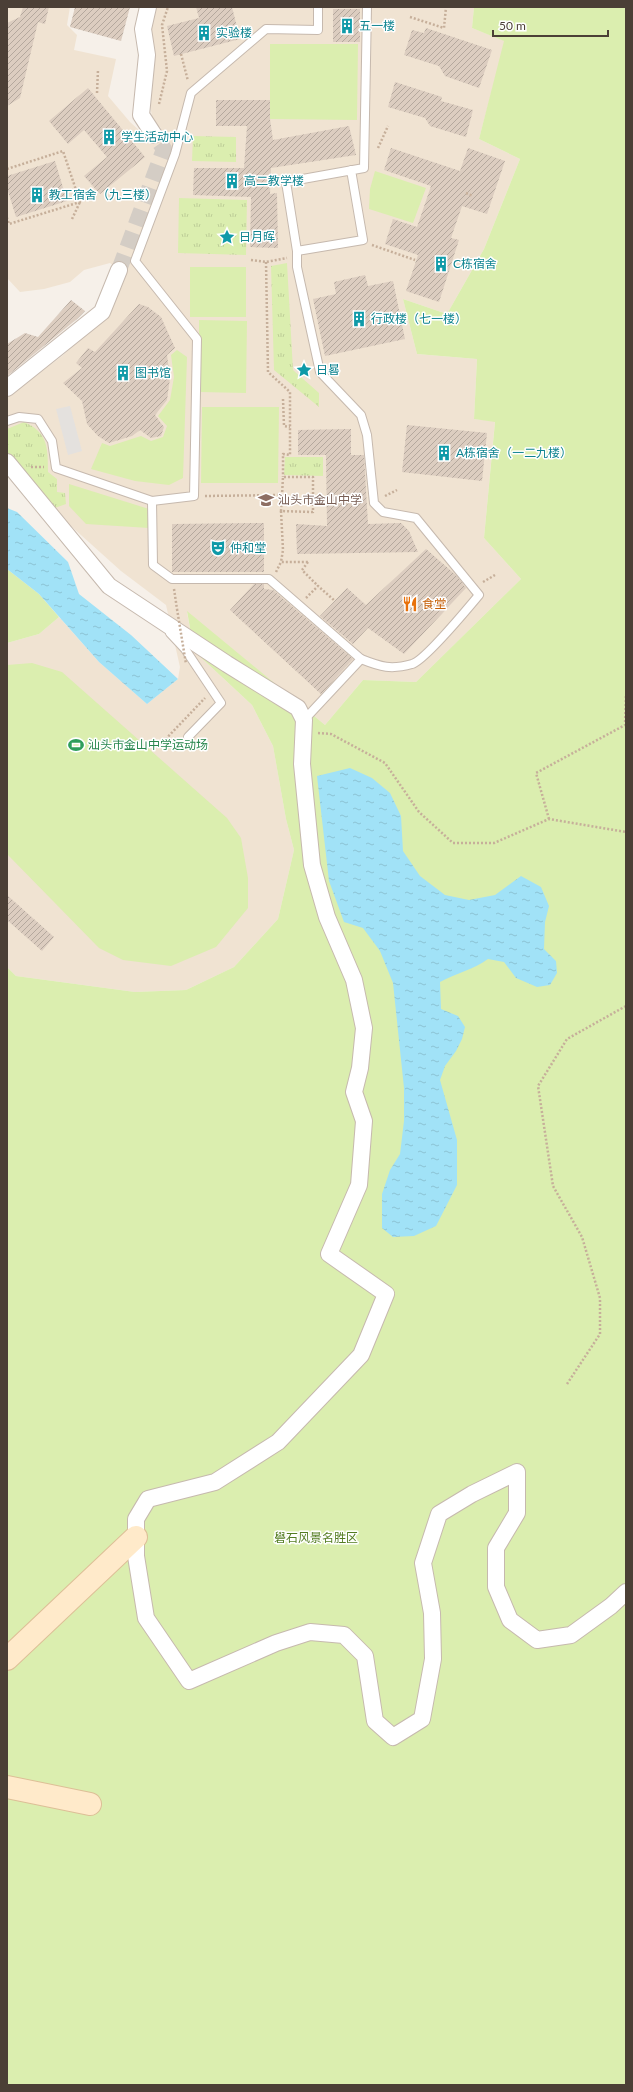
<svg xmlns="http://www.w3.org/2000/svg" width="633" height="2092" font-family="Lato,'Noto Sans SC',sans-serif">
	<defs>
		<pattern id="grass-tufts" width="24" height="20" patternUnits="userSpaceOnUse"><rect width="24" height="20" fill="#dbeeaf"/><path d="M3 7l-1-3M5 7V3M7 7l1-3M15 17l-1-3M17 17v-4M19 17l1-3" fill="none" stroke="#bdcd97"/></pattern>
		<pattern id="water-ripples" width="26" height="14" patternUnits="userSpaceOnUse"><rect width="26" height="14" fill="#a1e2f7"/><path d="M2 4q2-2 4 0t4 0M15 11q2-2 4 0t4 0" fill="none" stroke="#8cc3d4"/></pattern>
		<pattern id="building-hatch" width="6" height="6" patternUnits="userSpaceOnUse"><rect width="6" height="6" fill="#dccdc0"/><path d="M-1 1l2-2M0 6l6-6M5 7l2-2" fill="none" stroke="#b4a89d"/></pattern>
	</defs>
	<rect width="100%" height="100%" fill="#f6f0e9"/>
	<polygon fill="#f0e3d2" points="7,7 70,7 67,25 77,35 74,50 116,59 108,96 130,122 150,140 161,128 153,122 150,105 154,56 151,25 157,7 474,7 472,28 505,41 479,139 520,159 484,249 447,314 403,299 417,354 477,359 474,419 495,421 484,538 521,579 416,682 363,680 325,725 187,612 194,651 252,705 273,746 286,819 294,850 278,919 234,967 186,990 135,992 16,976 7,967 7,643 39,634 59,617 99,662 147,704 178,679 180,667 166,605 121,571 52,509 7,457 8,397 62,356 111,312 126,276 110,263 84,270 70,282 44,289 20,292 7,278"/>
	<g fill="url(#grass-tufts)">
		<polygon points="193,136 236,137 236,162 192,161"/>
		<polygon points="179,198 247,200 246,255 178,253"/>
		<polygon points="287,263 293,370 319,393 319,407 274,370 271,266"/>
		<path d="M 24,422 C 48,432 48,448 48,472 L 57,479 L 57,492 L 65,493 L 66,504 L 52,509 L 7,457 L 7,429 Z"/>
		<polygon points="285,457 323,457 323,476 284,475"/>
	</g>
	<g fill="#dbeeaf">
		<polygon points="474,7 626,7 626,2085 7,2085 7,967 16,976 135,992 186,990 234,967 278,919 294,850 286,819 273,746 252,705 194,651 187,611 325,725 363,680 416,682 521,579 484,538 495,422 474,419 477,359 417,354 403,299 447,314 484,249 520,159 479,139 504,41 472,28"/>
		<polygon points="270,44 358,44 357,120 270,119"/>
		<polygon points="375,171 426,188 413,223 369,209 370,189"/>
		<rect x="190" y="267" width="56" height="50"/>
		<polygon points="199,320 247,321 246,393 199,392"/>
		<polygon points="177,350 187,357 183,478 169,485 135,481 91,469 102,443 110,446 141,436 151,441 163,437 167,426 158,416 170,400 174,377 171,355"/>
		<polygon points="202,407 279,407 278,483 201,483"/>
		<polygon points="69,484 149,509 149,528 86,524 69,506"/>
		<polygon points="7,569 39,594 59,617 39,634 7,643"/>
		<polygon points="32,663 62,672 227,818 241,838 248,878 248,908 216,947 171,966 123,960 99,948 7,854 7,665"/>
	</g>
	<polygon fill="#e4e1de" points="70,406 82,451 68,455 56,409"/>
	<g fill="url(#water-ripples)">
		<polygon points="7,508 17,512 68,562 79,594 131,635 178,679 147,704 99,662 39,594 7,569"/>
		<path d="M 350,768 L 372,778 L 390,793 L 401,816 L 403,851 L 420,876 L 445,895 L 469,900 L 495,895 L 521,876 L 541,887 L 549,906 L 545,922 L 544,949 L 556,961 L 557,973 L 550,985 L 537,987 L 516,978 L 504,962 L 488,959 C 473,970 456,973 440,982 L 441,1009 L 458,1016 L 465,1027 L 462,1039 L 456,1051 L 445,1066 L 440,1080 L 457,1140 L 457,1185 L 436,1226 L 414,1236 L 393,1237 L 382,1228 L 382,1194 L 390,1170 L 400,1154 L 404,1121 L 404,1088 L 393,983 L 380,951 L 363,928 L 344,922 L 329,881 L 317,776 Z"/>
	</g>
	<g fill="url(#building-hatch)">
		<polygon points="23,7 49,7 45,24 38,22 20,98 7,106 7,23 20,17"/>
		<polygon points="75,7 130,7 121,41 70,27"/>
		<polygon points="196,7 232,7 240,39 174,56 167,26 199,18"/>
		<rect x="333" y="9" width="27" height="33"/>
		<polygon points="426,28 492,50 479,88 445,76 439,66 404,55 412,30 424,33"/>
		<polygon points="395,82 442,97 441,101 473,110 466,137 430,126 425,118 388,107"/>
		<polygon points="88,88 145,157 100,194 84,176 107,157 84,130 68,144 49,121"/>
		<polygon points="216,100 270,100 270,119 273,140 349,126 356,155 271,168 270,194 277,193 278,248 250,247 251,197 193,195 194,168 244,168 247,126 216,126"/>
		<polygon points="391,148 460,171 468,148 505,161 487,214 462,206 451,238 459,240 439,302 406,291 418,255 385,244 393,219 417,227 431,186 384,170"/>
		<polygon points="55,161 67,201 16,217 7,188 7,176"/>
		<polygon points="365,275 368,286 393,281 405,339 325,356 313,299 336,294 334,282"/>
		<polygon points="71,300 85,311 77,319 7,376 7,344 25,333 38,337"/>
		<polygon points="139,304 148,307 161,317 175,348 167,355 170,378 167,400 155,415 164,427 161,436 151,438 140,430 132,436 109,443 98,436 87,424 82,401 63,383 82,368 76,363 88,348 95,352"/>
		<polygon points="407,425 487,433 482,481 402,472"/>
		<polygon points="351,429 351,455 364,455 368,524 401,523 409,531 418,552 297,554 296,524 327,526 326,455 298,455 298,430"/>
		<polygon points="264,523 264,572 172,572 172,524"/>
		<polygon points="426,549 457,576 466,588 404,654 368,628 353,644 320,616 347,588 366,605"/>
		<polygon points="254,584 264,584 264,589 273,590 353,659 321,694 230,610"/>
		<polygon points="7,895 54,937 42,951 7,920"/>
	</g>
	<g fill="none" stroke-linecap="round" stroke-linejoin="round">
		<polyline stroke="#d4cdc5" stroke-width="16" stroke-dasharray="16 8" stroke-linecap="butt" points="119,270 164,149 154,135"/>
		<defs>
			<g id="lane">
				<polyline points="351,170 363,240 297,251 286,182 364,168 367,7"/>
				<path d="M 297,251 L 297,267 L 320,372 L 361,415 L 367,435 L 374,503 L 383,512 L 416,518 L 479,595 C 469,607 424,661 412,664 C 391,670 381,667 361,659"/>
				<polyline points="7,421 19,417 38,419 52,441 56,468 152,501 194,496 197,339 135,261 175,154 191,93 266,29 318,30 318,7"/>
				<polyline points="152,501 153,565 172,579 269,579 361,659 304,720"/>
				<polyline points="170,633 185,649 221,703 188,737"/>
			</g>
			<g id="street">
				<polyline points="148,7 143,29 147,55 141,115 154,135"/>
				<polyline points="7,388 102,312 119,270"/>
				<polyline points="7,462 109,586 227,664 298,708 304,720 302,764 312,865 327,917 354,980 364,1028 360,1068 354,1092 364,1121 359,1185 329,1254 386,1294 361,1355 278,1442 215,1482 148,1499 136,1519 136,1556 146,1618 189,1681 276,1643 310,1632 344,1635 365,1656 375,1721 393,1737 422,1719 433,1659 432,1613 423,1563 439,1514 472,1494 517,1472 517,1513 496,1548 496,1587 510,1620 537,1640 571,1635 611,1606 626,1592"/>
			</g>
			<g id="secondary">
				<polyline points="7,1659 136,1537"/>
				<polyline points="7,1787 90,1804"/>
			</g>
		</defs>
		<use href="#lane" stroke="#c6b9ae" stroke-width="10"/>
		<use href="#street" stroke="#c6b9ae" stroke-width="18"/>
		<use href="#secondary" stroke="#ddbf97" stroke-width="24"/>
		<g stroke="#c6af9a" stroke-width="2.5" stroke-dasharray="2 2" stroke-linecap="butt">
			<polyline points="410,17 444,28 446,7"/>
			<polyline points="181,54 188,81"/>
			<polyline points="97,93 98,70"/>
			<polyline points="159,104 167,71 162,25 168,7"/>
			<polyline points="378,148 388,126"/>
			<polyline points="7,169 63,151 80,202 9,224 7,218"/>
			<polyline points="466,193 473,196"/>
			<polyline points="72,219 80,202"/>
			<polyline points="372,245 415,260"/>
			<polyline points="251,260 266,262 287,258"/>
			<polyline points="266,262 268,372 290,392 290,455 283,454 283,477"/>
			<polyline points="283,399 284,426 290,427"/>
			<polyline points="31,467 44,467"/>
			<polyline points="205,496 282,495 283,477 313,477 313,512 281,511 282,495"/>
			<polyline points="385,496 397,490"/>
			<polyline points="281,511 283,550 281,562"/>
			<polyline points="308,562 302,570 318,586"/>
			<polyline points="276,572 281,562 308,562"/>
			<polyline points="483,582 495,575"/>
			<polyline points="174,589 177,609"/>
			<polyline points="306,598 318,586 335,601"/>
			<polyline points="318,733 331,734 385,763 419,812 453,843 494,843 549,819 626,832"/>
			<polyline points="160,745 205,698"/>
			<polyline points="549,819 536,773 625,725 626,694"/>
			<polyline points="567,1384 600,1334 600,1298 582,1237 553,1186 538,1086 567,1039 626,1006"/>
		</g>
		<use href="#lane" stroke="#fff" stroke-width="8"/>
		<use href="#street" stroke="#fff" stroke-width="16"/>
		<use href="#secondary" stroke="#ffeaca" stroke-width="22"/>
		<polyline stroke="#c6af9a" stroke-width="2.5" stroke-dasharray="2 2" stroke-linecap="butt" points="177,609 186,664"/>
	</g>
	<defs>
		<symbol id="building-bare" viewBox="-9 -9 18 18"><path d="M-4-6H4V6H1V3H-1V6H-4ZM-2.5-4.3h1.7v1.8h-1.7ZM.8-4.3h1.7v1.8H.8ZM-2.5-1h1.7V.8h-1.7ZM.8-1h1.7V.8H.8Z" fill="#0f9aa8" stroke="#fff" stroke-width="2.5" paint-order="stroke"/></symbol>
		<symbol id="sight-bare" viewBox="-9 -9 18 18"><path d="M0-6L1.8-2.2L6-1.7L2.9 1.2L3.7 5.4L0 3.3L-3.7 5.4L-2.9 1.2L-6-1.7L-1.8-2.2Z" fill="#0f9aa8" stroke="#fff" stroke-width="2.5" paint-order="stroke"/></symbol>
		<symbol id="school-bare" viewBox="-9 -9 18 18"><path d="M0-5L7-2L0 1L-7-2ZM-4 1L0 2.5L4 1V4Q0 6-4 4Z" fill="#8d6e63" stroke="#fff" stroke-width="2.5" paint-order="stroke"/></symbol>
		<symbol id="theatre-bare" viewBox="-9 -9 18 18"><path d="M-5-5.5Q0-4 5-5.5V0Q5 5 0 6Q-5 5-5 0ZM-3.3-2.5H-1v1.5H-3.3ZM1-2.5H3.3v1.5H1ZM-2.8 1Q0 5.5 2.8 1Z" fill="#0f9aa8" stroke="#fff" stroke-width="2.5" paint-order="stroke"/></symbol>
		<symbol id="restaurant-bare" viewBox="-9 -9 18 18"><path d="M-5-6h1v4h1v-4h1v4h1v-4h1v5L-1.5 .5V6h-2V.5L-5-1ZM5-6V6H3V1.5H1.5Q1.5-4 5-6Z" fill="#e8710a" stroke="#fff" stroke-width="2.5" paint-order="stroke"/></symbol>
		<symbol id="stadium-bare" viewBox="-9 -9 18 18"><path d="M0-5a6.5 5 0 1 0 0 10a6.5 5 0 1 0 0-10ZM-3.5-1.8h7v3.6h-7Z" fill="#2e9e5b" stroke="#fff" stroke-width="2.5" paint-order="stroke"/></symbol>
	</defs>
	<g fill-rule="evenodd">
		<use href="#building-bare" x="336" y="15" width="22" height="22"/>
		<use href="#building-bare" x="193" y="22" width="22" height="22"/>
		<use href="#building-bare" x="98" y="126" width="22" height="22"/>
		<use href="#building-bare" x="221" y="170" width="22" height="22"/>
		<use href="#building-bare" x="26" y="184" width="22" height="22"/>
		<use href="#sight-bare" x="216" y="226" width="22" height="22"/>
		<use href="#building-bare" x="430" y="253" width="22" height="22"/>
		<use href="#building-bare" x="348" y="308" width="22" height="22"/>
		<use href="#sight-bare" x="293" y="359" width="22" height="22"/>
		<use href="#building-bare" x="112" y="362" width="22" height="22"/>
		<use href="#building-bare" x="433" y="442" width="22" height="22"/>
		<use href="#school-bare" x="255" y="489" width="22" height="22"/>
		<use href="#theatre-bare" x="207" y="537" width="22" height="22"/>
		<use href="#restaurant-bare" x="399" y="593" width="22" height="22"/>
		<use href="#stadium-bare" x="65" y="734" width="22" height="22"/>
	</g>
	<g text-anchor="middle" stroke-width="3" stroke-linejoin="round" paint-order="stroke">
		<g font-size="12" fill="#0d838f" stroke="#fff" text-anchor="start">
			<text x="359" y="30">五一楼</text>
			<text x="216" y="37">实验楼</text>
			<text x="121" y="141">学生活动中心</text>
			<text x="244" y="185">高二教学楼</text>
			<text x="49" y="199">教工宿舍（九三楼）</text>
			<text x="239" y="241">日月晖</text>
			<text x="453" y="268">C栋宿舍</text>
			<text x="371" y="323">行政楼（七一楼）</text>
			<text x="316" y="374">日晷</text>
			<text x="135" y="377">图书馆</text>
			<text x="456" y="457">A栋宿舍（一二九楼）</text>
			<text x="230" y="552">仲和堂</text>
		</g>
		<g font-size="12" fill="#785e54" stroke="#fff" text-anchor="start">
			<text x="278" y="504">汕头市金山中学</text>
		</g>
		<g font-size="12" fill="#c56008" stroke="#fff" text-anchor="start">
			<text x="422" y="608">食堂</text>
		</g>
		<g font-size="12" fill="#27864d" stroke="#fff" text-anchor="start">
			<text x="88" y="749">汕头市金山中学运动场</text>
		</g>
		<g font-size="12" fill="#547d22" stroke="#fff">
			<text x="316" y="1542">礐石风景名胜区</text>
		</g>
	</g>
	<rect width="633" height="2092" fill="none" stroke="#4b3f36" stroke-width="16"/>
	<path d="M493 30v6h115v-6" fill="none" stroke="#4b3f36" stroke-width="2"/>
	<text x="499" y="30" font-size="12" fill="#4b3f36" stroke="#ffffff" stroke-width="3" paint-order="stroke">50 m</text>
</svg>
